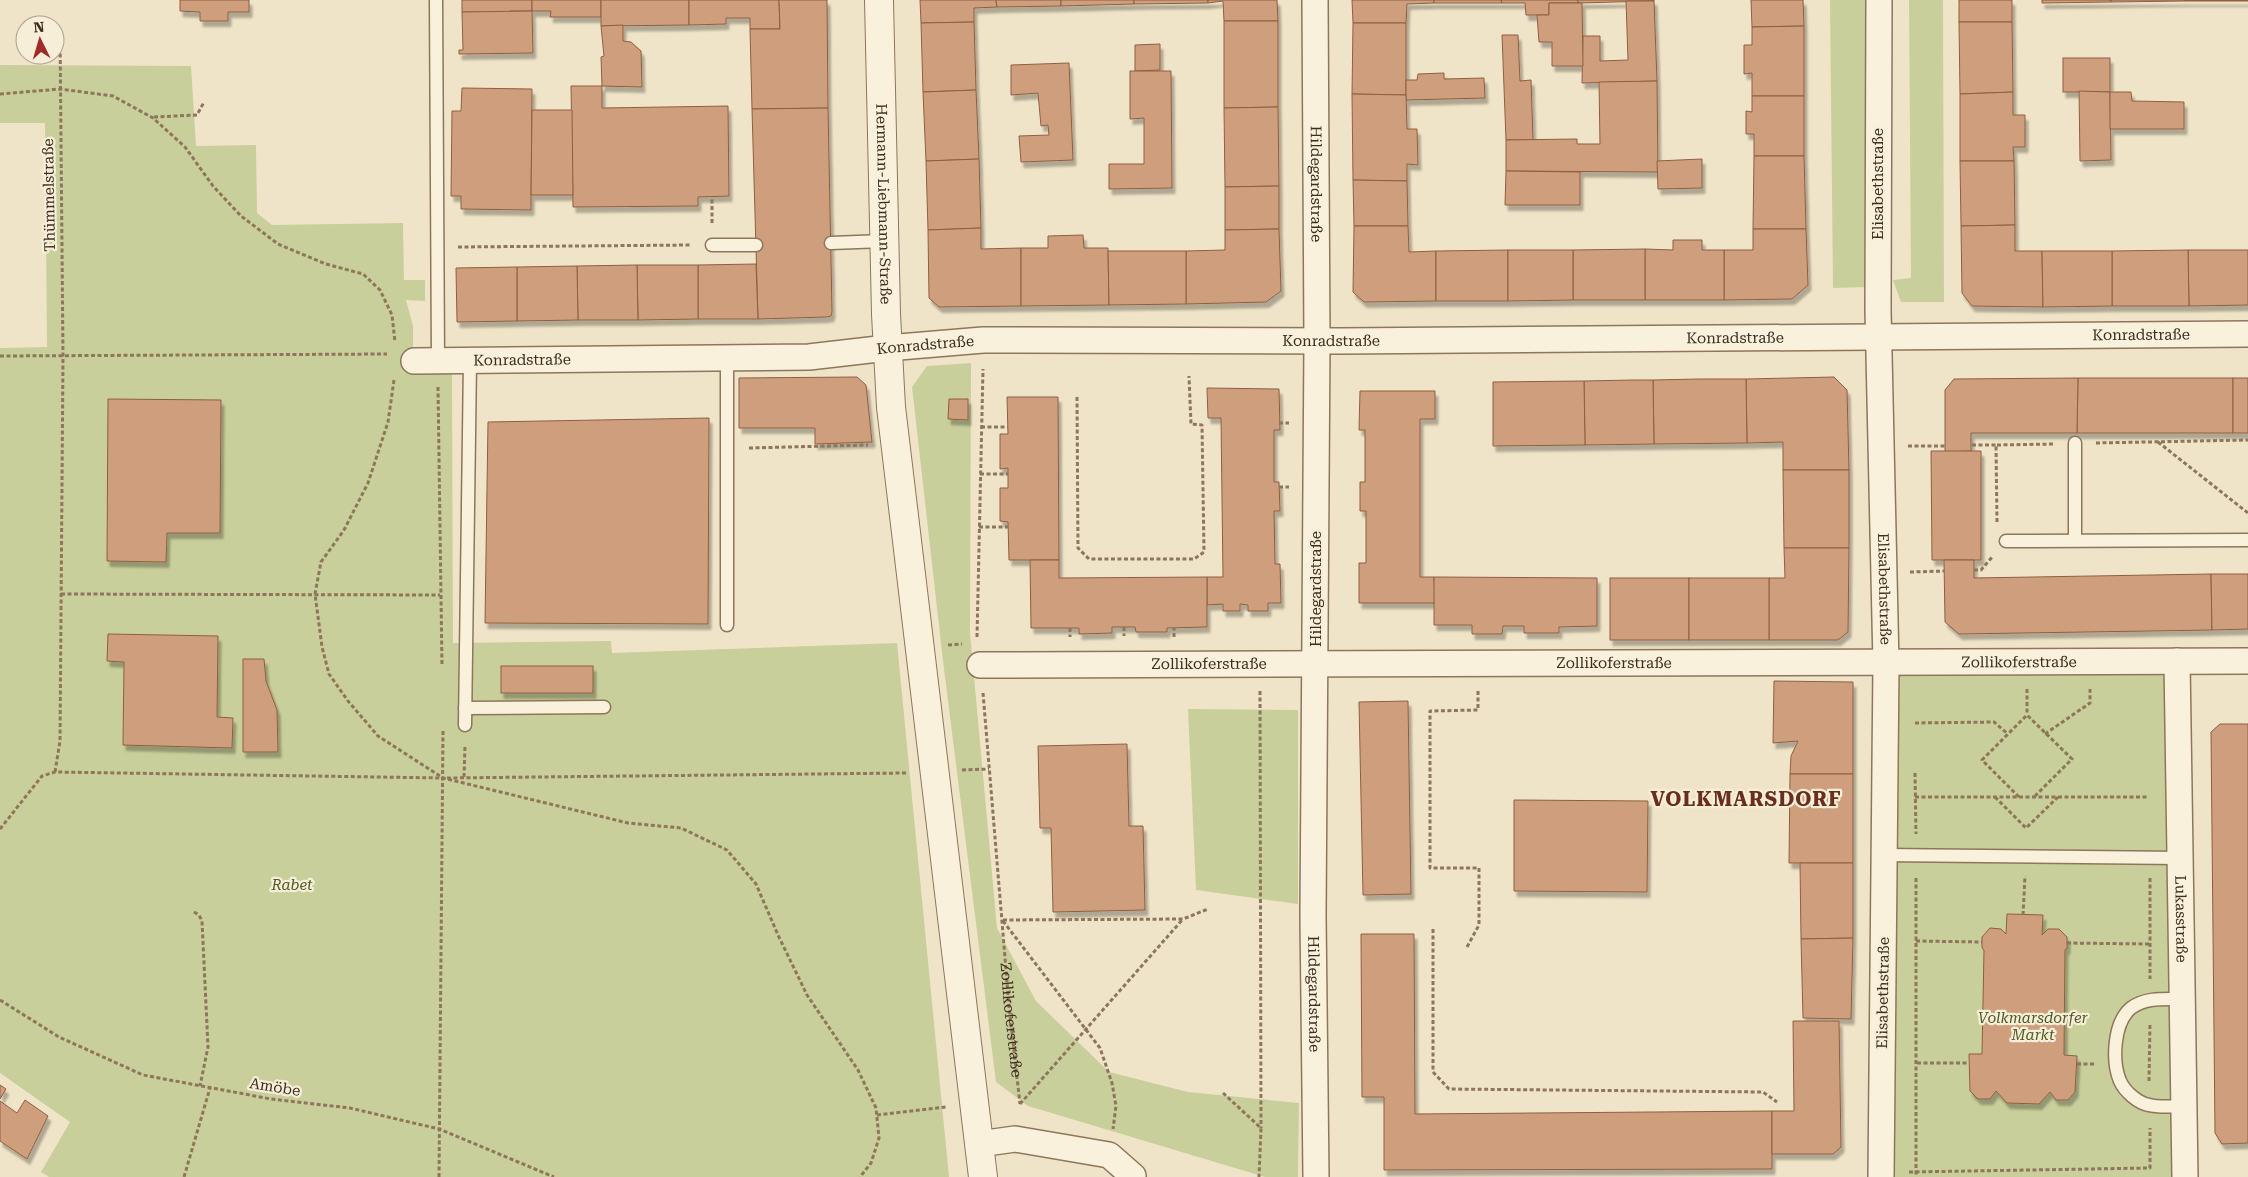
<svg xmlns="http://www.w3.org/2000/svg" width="2248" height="1177" font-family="'Roboto Serif',serif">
	<defs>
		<filter id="shadow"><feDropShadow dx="3" dy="5.5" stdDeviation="1" flood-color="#0004"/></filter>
	</defs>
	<rect width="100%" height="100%" fill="#f0e4c8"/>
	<g fill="#c9cf9b">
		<polygon points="1830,0 1866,0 1868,287 1833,288"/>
		<polygon points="1909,0 1943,0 1944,302 1901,302 1893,280 1911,278"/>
		<polygon points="0,65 191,66 196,146 256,145 257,213 272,225 403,223 404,280 425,280 425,301 406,300 413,326 413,373 452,374 453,643 611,641 612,653 897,643 949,1177 49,1177 41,1172 70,1122 0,1073 0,348 47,347 45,123 0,123"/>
		<polygon points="971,363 970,633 997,928 1036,1001 1109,1072 1188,1092 1299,1103 1298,1177 1265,1177 1028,1106 996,1082 943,661 912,387 927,366"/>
		<polygon points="2177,661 2185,1177 1881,1177 1886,664"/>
		<polygon points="1188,709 1298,710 1298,904 1196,890"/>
	</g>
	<g fill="#cf9f7d" stroke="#8d5f41" filter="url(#shadow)">
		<polygon points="180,0 249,0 249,12 228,12 228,21 200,21 200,12 180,11"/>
		<polygon points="462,0 532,0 532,11 510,11 510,19 483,20 483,12 462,12"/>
		<polygon points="532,0 601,0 601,17 550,17 551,11 532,11"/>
		<polygon points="601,0 689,0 689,25 601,26"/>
		<polygon points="689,0 779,0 780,29 750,29 750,18 726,18 726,24 689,25"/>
		<polygon points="779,0 827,0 828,108 752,109 750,29 780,29"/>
		<polygon points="920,0 996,0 997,7 974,8 974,22 921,23"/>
		<polygon points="996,0 1061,0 1061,6 997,7"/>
		<polygon points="1061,0 1134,0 1134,4 1061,6"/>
		<polygon points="1134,0 1208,0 1208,3 1134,4"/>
		<polygon points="1208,0 1277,0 1278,21 1224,21 1223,1 1208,3"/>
		<polygon points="1352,0 1434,0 1434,3 1407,4 1406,23 1353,23"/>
		<polygon points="1434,0 1501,0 1502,3 1434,3"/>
		<polygon points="1501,0 1578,0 1578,3 1549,3 1549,15 1526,15 1525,3 1502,3"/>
		<polygon points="1578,0 1654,0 1654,1 1578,3"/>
		<polygon points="1751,0 1803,0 1804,26 1752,27"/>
		<rect x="1959" y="0" width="53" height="22"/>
		<polygon points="2042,0 2111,0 2111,2 2042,3"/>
		<polygon points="2111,0 2185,0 2185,1 2111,2"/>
		<rect x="2185" y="0" width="63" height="1"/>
		<polygon points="1626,1 1654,1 1657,81 1582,83 1583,36 1600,36 1600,61 1628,60"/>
		<polygon points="1549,3 1582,3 1583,66 1552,66 1552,42 1539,42 1537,15 1549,15"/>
		<polygon points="532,11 533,53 459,54 459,50 463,50 462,12"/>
		<polygon points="1224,21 1278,21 1278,107 1224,108"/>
		<polygon points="974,22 976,90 923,92 921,23"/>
		<polygon points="1959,22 2012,22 2013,92 1960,94"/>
		<polygon points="1353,23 1406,23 1406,95 1352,94"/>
		<polygon points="623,25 623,41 631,42 641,51 642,87 602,86 601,57 604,56 601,26"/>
		<polygon points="1804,26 1804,96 1752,96 1752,73 1744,74 1744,45 1752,45 1752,27"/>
		<polygon points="1502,35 1518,35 1520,81 1531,80 1533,140 1506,140"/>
		<polygon points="1160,44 1160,70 1135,71 1135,45"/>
		<rect x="2063" y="58" width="47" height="34"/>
		<polygon points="1069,63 1073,160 1021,162 1019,136 1049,135 1048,125 1041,126 1038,93 1011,95 1011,65"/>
		<polygon points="1130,71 1171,71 1172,188 1109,189 1109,164 1144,164 1144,118 1130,119"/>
		<polygon points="1444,73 1444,79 1484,78 1485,98 1406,100 1406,80 1417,80 1418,74"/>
		<polygon points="1657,81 1658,172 1506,171 1506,140 1577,139 1577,144 1600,144 1599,82"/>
		<polygon points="571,86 602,86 602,108 728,106 729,196 698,197 698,206 573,207"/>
		<polygon points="462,88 532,89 531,210 461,209 461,196 451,196 452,111 461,111"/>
		<polygon points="976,90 979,159 926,161 923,92"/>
		<polygon points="2079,91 2110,92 2111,160 2080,161"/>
		<polygon points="2013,92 2013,115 2025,115 2025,147 2013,147 2014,161 1960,161 1960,94"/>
		<polygon points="2110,92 2131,92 2132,101 2184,102 2184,129 2110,129"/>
		<polygon points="1352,94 1406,95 1407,129 1417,129 1418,165 1407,164 1407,181 1353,180"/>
		<polygon points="1752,96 1804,96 1804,156 1754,156 1754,134 1746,134 1746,111 1752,112"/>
		<polygon points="1278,107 1279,186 1225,187 1224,108"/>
		<polygon points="828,108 832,312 831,316 826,317 758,319 752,109"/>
		<polygon points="532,110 572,110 573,195 531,195"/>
		<polygon points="1754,156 1804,156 1806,229 1753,229"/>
		<polygon points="979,159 981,228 928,230 926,161"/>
		<polygon points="1702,159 1702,188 1658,189 1657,161"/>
		<polygon points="1960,161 2014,161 2015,225 1961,226"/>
		<polygon points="1506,171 1580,172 1580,205 1505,205"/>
		<polygon points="1353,180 1407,181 1408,226 1354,226"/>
		<polygon points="1279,186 1279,229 1225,230 1225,187"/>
		<polygon points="2015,225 2015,251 2042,251 2043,307 1972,306 1962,293 1961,226"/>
		<polygon points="1354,226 1408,226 1409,252 1436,251 1436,301 1364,302 1353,292"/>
		<polygon points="981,228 981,249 1021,248 1021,306 939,307 929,298 928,230"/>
		<polygon points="1279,229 1281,291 1266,302 1186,304 1186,251 1225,250 1225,230"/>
		<polygon points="1753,229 1806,229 1808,285 1792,299 1724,300 1724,250 1753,250"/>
		<polygon points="1083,235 1084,248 1108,248 1109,305 1021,306 1021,248 1048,248 1048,236"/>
		<polygon points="1673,240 1702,240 1702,250 1724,250 1724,300 1645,300 1645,249 1673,250"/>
		<polygon points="1645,249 1645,300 1573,300 1573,250"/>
		<polygon points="1508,250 1508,301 1436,301 1436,251"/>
		<polygon points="1508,250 1573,250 1573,300 1508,301"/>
		<polygon points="2188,250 2248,250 2248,305 2189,306"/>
		<polygon points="2188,250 2189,306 2112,306 2112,251"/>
		<polygon points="1108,251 1186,251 1186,304 1109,305"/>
		<polygon points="2042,251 2112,251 2112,306 2043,307"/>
		<polygon points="756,264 758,319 698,319 698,265"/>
		<polygon points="637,265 698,265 698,319 638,320"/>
		<polygon points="637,265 638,320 578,320 577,266"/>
		<polygon points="577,266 578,320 517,321 517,267"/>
		<polygon points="517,267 517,321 457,322 456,268"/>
		<polygon points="857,377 866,385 872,442 815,444 815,428 739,428 739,378"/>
		<polygon points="1834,377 1847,390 1849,470 1783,470 1783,442 1747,443 1746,379"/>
		<polygon points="2078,378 2233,378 2233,433 2077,433"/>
		<polygon points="2078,378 2077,433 1971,433 1971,451 1945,452 1945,390 1954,379"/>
		<rect x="2233" y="378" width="15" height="55"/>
		<polygon points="1699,379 1746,379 1747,443 1654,444 1653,380"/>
		<polygon points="1633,380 1653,380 1654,444 1585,445 1584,381"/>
		<polygon points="1584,381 1585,445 1493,446 1493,382"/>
		<polygon points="1207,388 1279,389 1280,430 1274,430 1274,482 1279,482 1280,511 1274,511 1275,564 1280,564 1281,603 1268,603 1268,611 1248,611 1248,605 1240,604 1240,611 1223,611 1223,604 1207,605 1207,577 1223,577 1221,418 1208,418"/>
		<polygon points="1360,391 1435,391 1435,419 1420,419 1420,577 1434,577 1435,603 1359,603 1359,563 1366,563 1366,511 1360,511 1360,482 1365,482 1365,430 1359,430"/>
		<polygon points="1007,397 1058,397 1059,560 1009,560 1008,522 1000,521 1000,488 1008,488 1008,468 1000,469 1000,434 1008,434"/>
		<polygon points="108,399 221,400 220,533 167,533 166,562 107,561"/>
		<polygon points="949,399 968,399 968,420 948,419"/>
		<polygon points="709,418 708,624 485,623 488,422"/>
		<polygon points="1931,451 1981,451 1981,560 1932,560"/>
		<polygon points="1783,470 1849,470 1849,548 1784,548"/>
		<polygon points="1784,548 1849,548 1848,632 1838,640 1769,640 1769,578 1785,578"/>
		<polygon points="1030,560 1059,560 1059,578 1207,577 1207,627 1167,628 1167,632 1136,632 1135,627 1112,627 1112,633 1079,634 1079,628 1031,628"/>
		<polygon points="1944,560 1974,560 1974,578 2211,574 2212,630 1959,634 1945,622"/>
		<polygon points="2211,574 2248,574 2248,629 2212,630"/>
		<polygon points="1434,577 1597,578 1597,626 1559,627 1559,633 1524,633 1524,626 1503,626 1502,634 1472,634 1472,625 1434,625"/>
		<rect x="1610" y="578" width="79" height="62"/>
		<rect x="1689" y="578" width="80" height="62"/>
		<polygon points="108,634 218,636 217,717 233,718 232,748 123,745 124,662 107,661"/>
		<polygon points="243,659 264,659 266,681 277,710 278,752 243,752"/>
		<rect x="501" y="666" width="92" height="27"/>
		<polygon points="1774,681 1853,682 1853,774 1790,774 1791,756 1798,741 1773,743"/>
		<polygon points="1408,701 1411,894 1363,895 1359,702"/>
		<polygon points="2220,724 2248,724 2248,1143 2222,1144 2215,1133 2211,732"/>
		<polygon points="1127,744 1129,826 1143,826 1145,910 1053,912 1051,828 1040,828 1038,746"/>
		<polygon points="1790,774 1853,774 1853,863 1789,863"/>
		<polygon points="1514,800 1648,801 1647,892 1514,891"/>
		<polygon points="1800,863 1853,863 1853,938 1801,939"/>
		<polygon points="2007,914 2043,915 2042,935 2048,929 2059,929 2067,937 2067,948 2065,950 2064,1055 2077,1056 2075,1092 2068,1100 2056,1100 2050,1092 2039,1104 2007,1103 1996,1091 1990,1099 1978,1099 1970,1091 1969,1054 1982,1054 1984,950 1982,948 1982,937 1990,928 2001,929 2006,934"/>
		<polygon points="1361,934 1414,934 1415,1114 1772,1111 1772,1169 1384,1170 1384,1097 1362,1097"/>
		<polygon points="1853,938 1851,1019 1803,1018 1801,939"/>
		<polygon points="1793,1021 1839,1021 1841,1147 1833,1154 1772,1154 1772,1111 1794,1111"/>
		<polygon points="0,1085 6,1089 0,1099"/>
		<polygon points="25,1100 48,1116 27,1159 0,1141 0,1101 17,1113"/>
	</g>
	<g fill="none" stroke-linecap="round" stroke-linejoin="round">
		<defs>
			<g id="service">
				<polyline points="436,0 438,362"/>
				<polyline points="831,243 884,241"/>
				<polyline points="712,245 756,245"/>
				<polyline points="2075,443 2075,540"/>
				<polyline points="2006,541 2248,540"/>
				<polyline points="727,625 727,358"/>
				<polyline points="465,708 604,707"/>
				<polyline points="465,725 470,361"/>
				<polyline points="1884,855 2181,858"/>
				<path d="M 2183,999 C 2165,999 2146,997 2131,1008 C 2113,1023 2112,1062 2120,1081 C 2125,1092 2138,1103 2149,1105 C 2160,1108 2174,1106 2184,1106"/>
			</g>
			<g id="minor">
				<path id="s2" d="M 1315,0 L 1317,341 L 1313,916 L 1316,1177"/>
				<path id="s3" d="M 1879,0 L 1878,310 L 1886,664 L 1881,1177"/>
				<path id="s4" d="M 414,361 L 809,357 L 887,348 L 983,340 L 1341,341 L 2248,334"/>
				<path id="s5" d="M 2177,661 L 2185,1177"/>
				<path id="s6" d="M 980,665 C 1403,662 1825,664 2248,661"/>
				<polyline points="979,1144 1015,1139 1109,1155 1133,1176"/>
			</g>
			<g id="tertiary">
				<path id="s7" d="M 879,0 L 886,314 L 891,407 L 983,1177"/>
			</g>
		</defs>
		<use href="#service" stroke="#8d765c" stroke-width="15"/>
		<use href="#minor" stroke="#8d765c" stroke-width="28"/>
		<use href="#tertiary" stroke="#8d765c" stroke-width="30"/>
		<g stroke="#8d765c" stroke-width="3" stroke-dasharray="4 2.5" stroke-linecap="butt">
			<polyline points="0,94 60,89 113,96 153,118 185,147 213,186 241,216 278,244 326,264 363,274 380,290 392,315 395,342"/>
			<polyline points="154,117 197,115 204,102"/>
			<polyline points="712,223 712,197"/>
			<polyline points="458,247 692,245"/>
			<polyline points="0,356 387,354"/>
			<polyline points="394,380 388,422 368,483 344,530 321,562 315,594 322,647 329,674 348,701 378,736 443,778 628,823 681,828 727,850 756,884 778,935 807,995 858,1070 876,1108 879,1138 871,1163 860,1177"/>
			<polyline points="438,387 442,666"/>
			<polyline points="1077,397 1078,548 1089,559 1194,559 1204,552 1202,425 1191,424 1189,376"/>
			<polyline points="1279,423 1289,423"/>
			<polyline points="981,427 1008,427"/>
			<polyline points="2158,442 2248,513"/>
			<polyline points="2096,443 2248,440"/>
			<polyline points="1972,445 1996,445"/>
			<polyline points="1908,446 1945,446"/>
			<polyline points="749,448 868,445"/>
			<polyline points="980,474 1008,474"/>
			<polyline points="1279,487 1289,487"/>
			<polyline points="1997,522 1996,445 2055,444"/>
			<polyline points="979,527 1008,527"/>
			<polyline points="1974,570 1981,570 1993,556"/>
			<polyline points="1910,572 1945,571"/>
			<polyline points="61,594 440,595"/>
			<polyline points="1124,627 1124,636"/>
			<polyline points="1070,628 1070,637"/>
			<polyline points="977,637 983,369"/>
			<polyline points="1174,637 1174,628"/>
			<polyline points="948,645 962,644"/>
			<polyline points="2027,689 2027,715"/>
			<polyline points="1260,691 1261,1128"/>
			<path id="s1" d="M 983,693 L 1009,1006 L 1020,1104"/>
			<polyline points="1915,723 1994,722 2008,734"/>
			<polyline points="2045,734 2090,703 2090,689"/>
			<polyline points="962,770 989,769"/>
			<polyline points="55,772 60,741 63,356 60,33"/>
			<polyline points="1915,773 1916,834"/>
			<polyline points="464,777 465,746"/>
			<polyline points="447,778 906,773"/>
			<polyline points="1915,797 2149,797"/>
			<polyline points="1995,797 2026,828 2058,797"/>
			<polyline points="2019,797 1982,760 2027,715 2072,759 2035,796"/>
			<polyline points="0,829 42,776 55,772 441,778"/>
			<polyline points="1916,878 1916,1177"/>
			<polyline points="2150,878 2150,979"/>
			<polyline points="194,912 199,915 202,921 208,1047 200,1086"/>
			<polyline points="2023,915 2025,876"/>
			<polyline points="1003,920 1183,919 1208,909"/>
			<polyline points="1003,921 1100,1048 1112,1083 1116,1106 1113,1129"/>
			<polyline points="1433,929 1433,1072 1449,1089 1763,1092 1777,1102"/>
			<polyline points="1916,941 1982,942"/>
			<polyline points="2067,943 2149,944"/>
			<polyline points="1467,947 1479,925 1479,868 1430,868 1430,711 1478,710 1478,691"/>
			<polyline points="0,1000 59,1037 143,1075 271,1099 350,1108 439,1129 554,1177"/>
			<polyline points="1917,1063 1969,1063"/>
			<polyline points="2077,1064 2094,1064"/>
			<polyline points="2149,1081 2150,1023"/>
			<polyline points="1223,1093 1261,1128 1259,1177"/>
			<polyline points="1020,1104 1183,919"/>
			<polyline points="877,1115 946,1107"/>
			<polyline points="1909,1172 2150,1168 2150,1128"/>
			<polyline points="184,1177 210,1088"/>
			<polyline points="439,1177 443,730"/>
		</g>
		<use href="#service" stroke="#faf1dc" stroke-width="12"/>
		<use href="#minor" stroke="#faf1dc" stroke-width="25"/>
		<use href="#tertiary" stroke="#faf1dc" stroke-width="28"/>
	</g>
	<g text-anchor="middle" stroke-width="4.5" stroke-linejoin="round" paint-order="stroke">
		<g font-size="15" fill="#3d2e20" stroke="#f7eed8">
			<text dy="5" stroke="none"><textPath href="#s2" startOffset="184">Hildegardstraße</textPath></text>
			<text transform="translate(1878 184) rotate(-90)" y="5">Elisabethstraße</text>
			<text transform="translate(49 195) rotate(-91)" y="5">Thümmelstraße</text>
			<text dy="5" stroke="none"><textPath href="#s7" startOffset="204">Hermann-Liebmann-Straße</textPath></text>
			<text dy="5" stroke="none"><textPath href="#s4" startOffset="1728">Konradstraße</textPath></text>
			<text dy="5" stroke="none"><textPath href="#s4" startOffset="1322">Konradstraße</textPath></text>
			<text dy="5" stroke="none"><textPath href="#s4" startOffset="918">Konradstraße</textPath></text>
			<text dy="5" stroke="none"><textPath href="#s4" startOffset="512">Konradstraße</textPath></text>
			<text dy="5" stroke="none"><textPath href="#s4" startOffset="108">Konradstraße</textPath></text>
			<text dy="5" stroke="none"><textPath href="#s3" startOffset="589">Elisabethstraße</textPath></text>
			<text transform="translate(1316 589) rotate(-90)" y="5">Hildegardstraße</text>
			<text dy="5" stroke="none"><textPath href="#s6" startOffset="229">Zollikoferstraße</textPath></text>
			<text dy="5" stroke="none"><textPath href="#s6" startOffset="634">Zollikoferstraße</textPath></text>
			<text dy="5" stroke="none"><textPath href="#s6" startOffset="1039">Zollikoferstraße</textPath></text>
			<text dy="5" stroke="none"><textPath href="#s5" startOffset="258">Lukasstraße</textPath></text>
			<text dy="5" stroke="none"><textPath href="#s2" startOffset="994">Hildegardstraße</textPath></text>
			<text transform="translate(1883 993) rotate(-89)" y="5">Elisabethstraße</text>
			<text dy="5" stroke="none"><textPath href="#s1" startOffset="328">Zollikoferstraße</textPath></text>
			<text transform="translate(275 1087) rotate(9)" y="5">Amöbe</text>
		</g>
		<g font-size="15" font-style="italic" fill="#4d5a26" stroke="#f7eed8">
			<text x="292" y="890">Rabet</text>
			<text x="2033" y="1023">Volkmarsdorfer<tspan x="2033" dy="17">Markt</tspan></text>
		</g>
		<g font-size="20" font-weight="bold" letter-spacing="1" fill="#6b2e1e" stroke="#f7eed8">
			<text x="1746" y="806">VOLKMARSDORF</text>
		</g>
	</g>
	<g transform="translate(40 40) rotate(355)"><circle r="24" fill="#f7eed8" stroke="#ada18e"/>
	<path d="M0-4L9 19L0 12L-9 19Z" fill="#9e2a2b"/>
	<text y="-8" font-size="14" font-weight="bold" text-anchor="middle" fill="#3d2e20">N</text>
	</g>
</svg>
